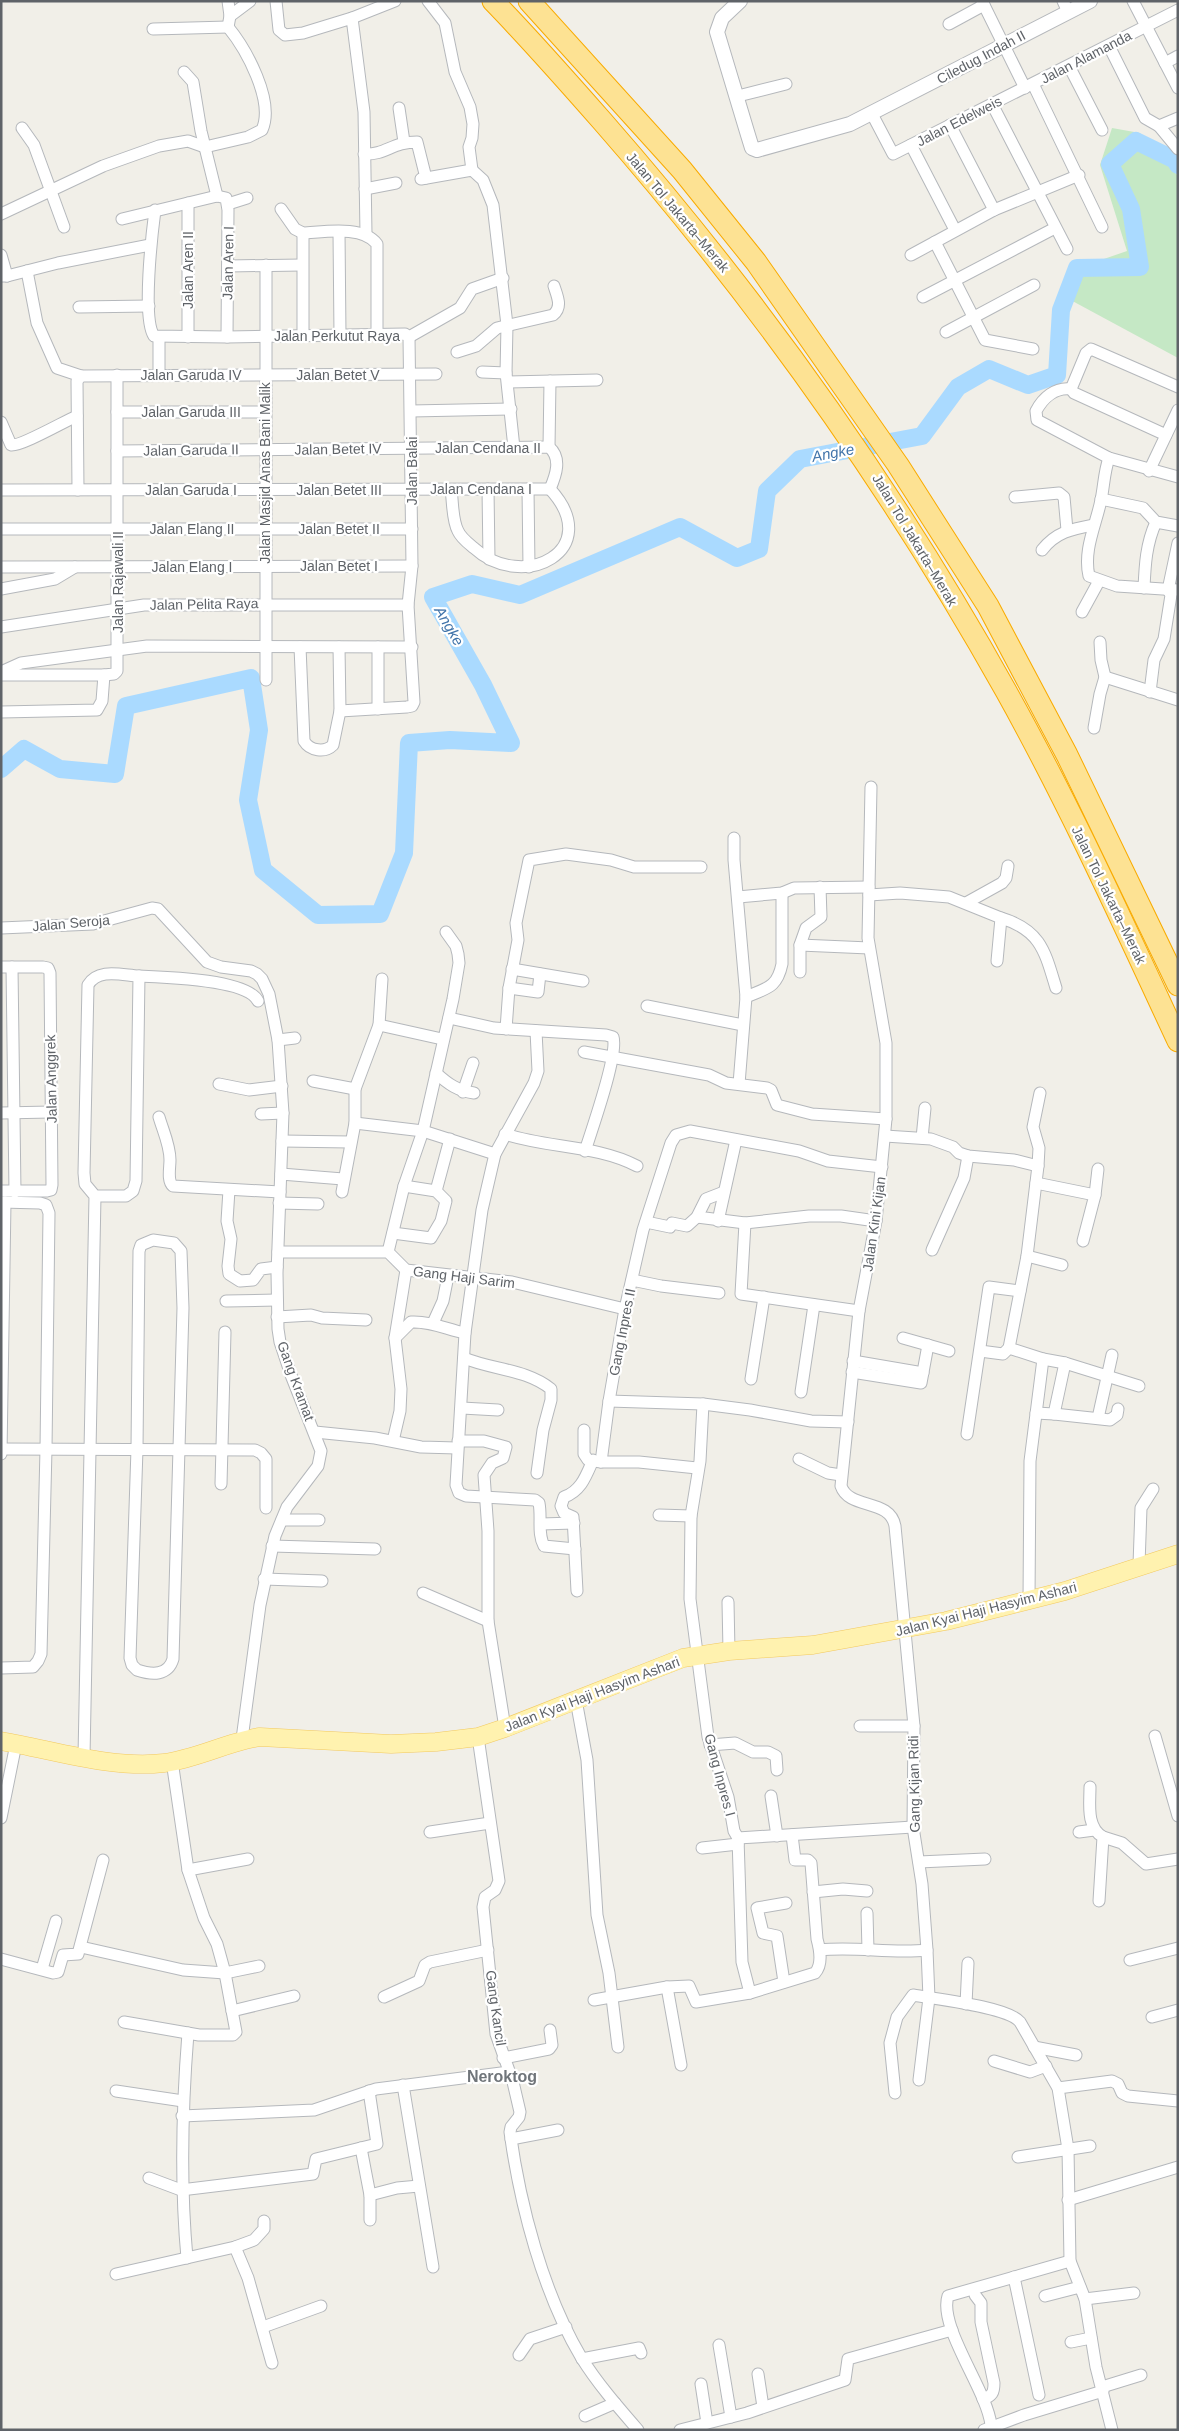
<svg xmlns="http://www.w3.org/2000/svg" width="1179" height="2431" font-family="Helvetica,sans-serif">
	<rect width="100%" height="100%" fill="#f1efe8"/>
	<polygon fill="#c5e8c5" points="1112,128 1140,133 1178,176 1178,358 1065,297 1072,270 1127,251 1100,165"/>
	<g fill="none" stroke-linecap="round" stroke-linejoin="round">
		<polyline stroke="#aadaff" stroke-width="18" points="1,769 24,749 60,769 115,774 126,706 251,678 259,730 248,800 263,870 318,915 380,914 404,853 409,743 450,740 511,743 483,685 433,597 472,584 520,595 680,527 737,558 759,549 767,491 800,459 922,436 958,387 989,369 1028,385 1057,375 1061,310 1077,268 1140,267 1131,209 1110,164 1136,141 1175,160 1178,165"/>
		<defs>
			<g id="minor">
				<polyline points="276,1 279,30 285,35 303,33 352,18 364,112 366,234"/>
				<polyline points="428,1 445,23 455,72 470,107 473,124 472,138 469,147 472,170"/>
				<polyline points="982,1 1025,88"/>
				<polyline points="1063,1 1068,12"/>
				<polyline points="1133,1 1178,88"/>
				<polyline points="230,16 250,1"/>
				<polyline points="352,18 395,1"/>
				<polyline points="949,24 984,5"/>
				<polyline points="228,27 230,16 228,1"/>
				<polyline points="153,29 228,27"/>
				<polyline points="1109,46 1145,118 1159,126 1178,118"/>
				<polyline points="1165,63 1178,56"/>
				<polyline points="1069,66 1102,130"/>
				<polyline points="184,72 193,82 201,131 217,196"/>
				<polyline points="1033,84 1102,227"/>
				<polyline points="738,96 786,84"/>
				<polyline points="992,104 1067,249"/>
				<polyline points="399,108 404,142"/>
				<polyline points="872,114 893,154 1178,10"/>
				<polyline points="950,125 994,210"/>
				<polyline points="1159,126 1178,149"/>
				<polyline points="22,128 34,145 64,227"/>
				<polyline points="911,145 955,230"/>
				<path d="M 364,154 C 386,155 392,142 417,142 L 426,178"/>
				<polyline points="421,179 472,170 483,180 493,205 507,325 506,373 514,448"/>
				<polyline points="365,189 396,183"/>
				<polyline points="188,203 188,337"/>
				<polyline points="228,204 247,198"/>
				<path d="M 281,209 L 295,229 L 303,233 C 324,232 363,225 377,244 L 377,335"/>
				<path d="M 155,210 C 152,233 142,319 154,336 L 227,337 L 405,334 L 409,337"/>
				<path d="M 1,214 L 103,166 L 159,146 L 188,141 L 205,147 L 248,137 L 262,130 C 275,101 246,49 228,27"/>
				<polyline points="122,219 217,196 226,198 228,210 227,337"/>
				<polyline points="339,232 340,335"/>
				<polyline points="303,233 303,335"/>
				<polyline points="935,242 985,340 1033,349"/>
				<polyline points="1,255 7,276"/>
				<polyline points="911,255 994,210 1079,175"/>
				<polyline points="266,265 266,680"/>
				<polyline points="228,266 302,265"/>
				<polyline points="27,271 37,323 57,368 81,376"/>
				<polyline points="1,276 7,276 58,263 150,245"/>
				<polyline points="923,297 1055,228"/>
				<polyline points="79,307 149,306"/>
				<polyline points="946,332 1034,285"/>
				<polyline points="159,337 159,375"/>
				<polyline points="409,337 460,308 472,289 503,278"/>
				<path d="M 457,352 L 476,346 L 497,328 L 553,315 C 563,307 557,296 554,286"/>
				<polyline points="482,372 506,373"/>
				<polyline points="508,382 597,380"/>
				<path d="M 1071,389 C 1055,387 1043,398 1036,411 L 1037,420 L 1109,458 L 1178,477"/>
				<polyline points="1071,389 1086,353 1091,349 1178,387"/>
				<polyline points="1071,389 1074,393 1166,435"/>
				<polyline points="411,411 511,409"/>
				<polyline points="117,412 265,412"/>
				<path d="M 1,422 L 11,445 C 20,447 65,421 77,416"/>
				<polyline points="549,447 550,381"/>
				<path d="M 117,451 L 549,447 C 562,458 556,475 550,489"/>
				<path d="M 1109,458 C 1104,472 1104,486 1101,500 C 1096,525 1083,550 1089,576 L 1117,586 L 1178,590"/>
				<polyline points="1149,471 1178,410"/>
				<polyline points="488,489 489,559"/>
				<polyline points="528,489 529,567"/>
				<polyline points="1,490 550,489"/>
				<polyline points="78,490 77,381 81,376 436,374"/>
				<path d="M 451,490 C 453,502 452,520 458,531 C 461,538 468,543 474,548 C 523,593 606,550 550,489"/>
				<polyline points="1015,497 1059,493 1064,497 1067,530"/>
				<polyline points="1101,499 1143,508 1156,522 1178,526"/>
				<polyline points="1,529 412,529"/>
				<path d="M 1042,550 C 1056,532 1072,529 1093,525"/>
				<polyline points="1,567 412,566"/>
				<path d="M 1144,588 C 1145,565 1146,544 1156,522"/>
				<polyline points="1,589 55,579 75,567"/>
				<polyline points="1168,590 1178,543"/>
				<polyline points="1082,612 1099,581"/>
				<polyline points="1,627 144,605 408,605"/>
				<path d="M 300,647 L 304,741 C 310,751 325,753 333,745 L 340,711 L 339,647"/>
				<polyline points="1,672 21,663 147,646 412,647"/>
				<polyline points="1,675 104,675 114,674 117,671 117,375"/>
				<polyline points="1105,677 1178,700"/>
				<polyline points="1150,692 1154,660 1164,639 1171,595 1168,590"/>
				<polyline points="378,709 378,647"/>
				<polyline points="340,711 407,707 412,706 414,702 408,605 412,566 409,337"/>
				<polyline points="1,712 97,710 102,701 104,675"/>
				<polyline points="1094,728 1100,694 1105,677 1101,660 1100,642"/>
				<path d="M 871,787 L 868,938 L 886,1043 L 886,1119 L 876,1221 L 859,1311 L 841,1486 C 849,1510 890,1498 895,1526 L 914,1726 L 913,1827 L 922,1884 L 927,1950 L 929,1998 L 919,2080"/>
				<polyline points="734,838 734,860 746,997 739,1084"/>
				<polyline points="869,895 900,893 949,897 1001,918 997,961"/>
				<polyline points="738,897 782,893 794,888 869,887"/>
				<polyline points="966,903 1002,883 1006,878 1008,866"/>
				<path d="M 1001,918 C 1041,930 1045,952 1056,988"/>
				<polyline points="1,928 93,924 152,908 158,909 207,962 221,967 251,971 257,974 262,979 269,994 278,1040 283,1113 277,1273 278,1329 280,1342 291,1375 321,1451 318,1466 287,1507 275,1536 260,1605 242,1739"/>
				<polyline points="800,945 869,948"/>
				<polyline points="1,967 43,967 48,968 50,973 52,1185 51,1190 47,1191 1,1191"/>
				<polyline points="12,967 15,1192"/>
				<polyline points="512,969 583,981"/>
				<polyline points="800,972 800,945 806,928 821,917 820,887"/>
				<path d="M 139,976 C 163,977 247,979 258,1001"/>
				<polyline points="509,988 538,992 540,974"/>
				<path d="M 746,997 C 767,988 777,988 782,964 L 782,893"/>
				<polyline points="647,1006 743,1025"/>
				<path d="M 449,1018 L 494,1028 L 606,1035 L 613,1037 C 619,1053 591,1132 585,1151"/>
				<polyline points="379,1025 442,1039"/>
				<polyline points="506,1029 509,988 518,940 516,923 529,860 566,854 611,860 634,867 701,867"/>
				<path d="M 536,1031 L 538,1071 L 534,1083 L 495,1154 L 482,1210 L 465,1333 L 456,1485 L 459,1493 L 466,1496 L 535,1500 L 539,1503 C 542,1518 537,1533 544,1546 L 575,1549"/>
				<polyline points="278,1040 295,1038"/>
				<polyline points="584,1052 709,1075 726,1083 767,1088 771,1090 777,1105 812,1114 886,1119"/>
				<path d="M 436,1073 C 448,1084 458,1091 474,1093"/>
				<polyline points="313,1081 355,1089"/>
				<polyline points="219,1084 249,1090 282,1086"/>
				<polyline points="463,1092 473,1063"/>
				<polyline points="1,1113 51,1112"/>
				<polyline points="261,1114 283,1113"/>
				<path d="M 159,1117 C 163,1131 170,1145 170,1160 C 170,1168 167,1181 173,1186 L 280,1192"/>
				<polyline points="355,1123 423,1131 495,1154"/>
				<path d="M 505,1134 C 547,1148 597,1145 637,1166"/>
				<polyline points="885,1136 931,1139 953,1147 959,1153 968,1156 1014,1160 1038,1166"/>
				<polyline points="922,1138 925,1108"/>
				<polyline points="282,1141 350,1142"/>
				<polyline points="281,1174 343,1179"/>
				<polyline points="1036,1183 1095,1195 1083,1241"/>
				<polyline points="229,1190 227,1221 231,1239 228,1266 229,1274 240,1281 253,1280 261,1269 277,1267"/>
				<polyline points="436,1191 450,1139"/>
				<polyline points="342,1192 355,1123 355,1089 379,1025 382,979"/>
				<polyline points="1095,1195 1098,1169"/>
				<polyline points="1,1202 40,1203 46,1205 49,1213 46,1449 41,1654 38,1661 33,1667 1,1668"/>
				<polyline points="279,1203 318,1204"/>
				<polyline points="697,1217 745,1223 809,1216 841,1216 876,1221"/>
				<polyline points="718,1221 736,1140"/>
				<polyline points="646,1222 670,1227 672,1223 687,1226 697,1217 706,1199 724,1192"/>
				<polyline points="745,1223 741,1294 859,1311"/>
				<polyline points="393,1233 431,1238 441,1221 446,1201 436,1191 404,1186"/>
				<path d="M 153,1240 L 174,1243 L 181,1251 L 183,1308 L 173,1659 C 168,1676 152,1675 137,1670 L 132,1665 L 130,1658 L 137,1449 L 139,1251 L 141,1245 Z"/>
				<polyline points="932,1250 964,1178 968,1156"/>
				<polyline points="278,1252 388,1252 406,1270 512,1282 625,1309"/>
				<polyline points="388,1252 404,1186 423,1131 453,999 459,963 458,954 456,946 446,932"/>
				<polyline points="1027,1256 1062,1265"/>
				<polyline points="632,1280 661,1286 719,1293"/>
				<polyline points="226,1301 277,1300"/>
				<polyline points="277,1317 311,1315 322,1318 366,1320"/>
				<polyline points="433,1323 443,1301 448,1276"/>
				<path d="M 395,1338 L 411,1322 C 430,1321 446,1329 465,1333"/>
				<polyline points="903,1338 949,1351"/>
				<polyline points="980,1351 1003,1354 1009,1348"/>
				<path d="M 464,1358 C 493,1370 526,1369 551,1389 L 551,1400 L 543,1430 L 537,1473"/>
				<polyline points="1043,1359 1065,1363 1139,1386"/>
				<polyline points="853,1361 923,1373"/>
				<polyline points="852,1372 921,1383 928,1345"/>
				<polyline points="751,1379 764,1297"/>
				<polyline points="801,1392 814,1305"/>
				<polyline points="609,1401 703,1404 750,1410 811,1421 848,1422"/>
				<polyline points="703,1404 700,1461 691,1516 690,1599 708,1737 728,1797 734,1831 738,1838 742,1962 750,1993"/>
				<polyline points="462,1408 498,1410"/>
				<polyline points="1036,1413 1054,1414 1065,1363"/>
				<polyline points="1054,1414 1110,1420 1117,1415 1118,1409"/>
				<polyline points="1098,1418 1112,1355"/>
				<polyline points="584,1430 584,1454 588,1460 601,1462 639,1462 697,1468"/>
				<polyline points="315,1432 375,1438 421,1447 457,1448"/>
				<polyline points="967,1434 989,1287 1020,1291"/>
				<polyline points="393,1441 400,1411 401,1389 395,1338 406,1270"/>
				<polyline points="458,1441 484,1441 506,1447 503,1458 492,1463 484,1475 488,1531 488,1621 505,1728"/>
				<polyline points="1,1449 255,1450 261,1453 266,1459 266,1508"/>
				<polyline points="1,1454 5,1202"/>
				<polyline points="799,1459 828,1473 841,1475"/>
				<polyline points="601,1462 609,1401 625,1309 643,1230 671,1143 676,1135 690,1131 799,1151 828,1161 882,1167"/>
				<polyline points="221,1484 225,1332"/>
				<polyline points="659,1515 691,1516"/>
				<polyline points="282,1520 319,1520"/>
				<polyline points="541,1524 574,1523"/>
				<polyline points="272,1546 375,1549"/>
				<polyline points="1139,1565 1141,1508 1153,1489"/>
				<polyline points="264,1579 322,1581"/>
				<path d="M 577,1591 L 573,1517 L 564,1513 L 561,1506 L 564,1497 C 581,1491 586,1476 593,1460"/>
				<polyline points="423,1593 488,1621"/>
				<polyline points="1029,1601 1030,1461 1043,1359 1009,1348 1027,1256 1038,1166 1039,1148 1033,1127 1040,1093"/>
				<polyline points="728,1602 729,1651"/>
				<polyline points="576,1700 587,1760 597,1915 609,1973 618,2047"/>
				<polyline points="860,1726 914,1726"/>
				<polyline points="1155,1736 1178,1816"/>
				<path d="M 478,1737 L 499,1881 L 495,1890 L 485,1897 L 483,1907 L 496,2034 L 513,2082 L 520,2112 L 519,2117 L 511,2127 L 510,2132 C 520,2205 543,2293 581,2357 C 597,2383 618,2407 638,2430"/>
				<polyline points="710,1745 735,1743 753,1752 768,1752 776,1756 777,1770"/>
				<path d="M 84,1757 L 95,1196 L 85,1184 L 84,1173 L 88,985 C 98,968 121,975 139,976 L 136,1181 L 133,1191 L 126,1196 L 95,1196"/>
				<path d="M 1090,1787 C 1090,1804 1086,1827 1103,1837 L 1099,1901"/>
				<polyline points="771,1796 777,1836"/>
				<polyline points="1,1818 16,1744"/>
				<polyline points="430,1832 490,1823"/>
				<polyline points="1079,1832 1094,1830"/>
				<polyline points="1103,1837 1122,1843 1146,1864 1178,1859"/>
				<polyline points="738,1838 913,1827"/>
				<polyline points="702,1848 738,1844"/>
				<polyline points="919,1862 985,1859"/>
				<polyline points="188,1870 248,1859"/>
				<polyline points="813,1892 843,1889 867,1891"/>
				<polyline points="867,1913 868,1950"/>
				<polyline points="81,1947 183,1970 225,1973 259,1966"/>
				<path d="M 820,1950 C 856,1946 891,1954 927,1950"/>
				<polyline points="1,1959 53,1973 58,1972 63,1955 78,1954 103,1860"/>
				<polyline points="1130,1960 1178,1948"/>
				<polyline points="42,1969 56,1921"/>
				<polyline points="784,1982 777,1936 763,1933 757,1908 786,1903"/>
				<polyline points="667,1987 681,2065"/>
				<polyline points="384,1997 419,1981 425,1965 430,1962 488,1950"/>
				<path d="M 594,2000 L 667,1987 L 689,1986 L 696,2002 L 750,1993 L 815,1973 C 823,1964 820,1950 817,1939 L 811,1863 L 808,1860 L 795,1860 L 792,1835"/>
				<polyline points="966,2004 968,1963"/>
				<polyline points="232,2011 294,1996"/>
				<polyline points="1152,2017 1178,2010"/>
				<polyline points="124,2022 199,2035 233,2035 236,2032 225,1973 217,1944 204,1918 188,1870 172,1761"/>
				<polyline points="1034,2047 1076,2055"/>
				<polyline points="503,2058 549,2049 552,2045 550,2030"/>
				<polyline points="994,2061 1030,2072 1046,2066"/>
				<polyline points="403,2085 433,2267"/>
				<polyline points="1058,2088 1112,2081 1118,2084 1122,2093 1128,2096 1178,2101"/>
				<polyline points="116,2091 183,2101"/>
				<path d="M 895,2093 L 890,2043 L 897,2017 L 913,1995 C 935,1999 1008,2007 1020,2022 L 1058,2088 L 1068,2149 L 1070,2261 L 1085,2299 L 1096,2367 L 1112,2430"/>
				<polyline points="182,2116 314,2110 376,2089 509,2072"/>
				<polyline points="511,2139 558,2130"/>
				<polyline points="361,2148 370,2195 370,2220"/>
				<polyline points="1018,2157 1090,2146"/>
				<polyline points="149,2178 181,2190 313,2174 316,2159 377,2144 369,2091"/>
				<polyline points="370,2195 397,2188 419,2186"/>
				<polyline points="1068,2200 1178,2167"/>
				<polyline points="235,2247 248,2278 272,2363"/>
				<path d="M 187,2258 C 180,2182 182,2108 188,2033"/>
				<polyline points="116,2274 235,2247 254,2240 264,2229 264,2221"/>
				<polyline points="1014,2277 1039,2395"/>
				<path d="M 975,2295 L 981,2303 L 981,2322 L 994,2383 C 994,2393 992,2396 983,2399"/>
				<polyline points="1045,2296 1080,2287"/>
				<polyline points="1085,2299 1134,2293"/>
				<polyline points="263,2327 321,2306"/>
				<polyline points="1071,2342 1091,2338"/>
				<polyline points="719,2345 731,2417"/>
				<polyline points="519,2355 530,2339 566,2327"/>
				<polyline points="582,2359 639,2348 641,2353"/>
				<polyline points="758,2374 763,2407"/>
				<polyline points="701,2384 707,2423"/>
				<polyline points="1102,2387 1141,2375"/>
				<polyline points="585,2416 615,2403"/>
				<path d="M 991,2425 C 987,2390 938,2327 948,2296 L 1070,2261"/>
				<polyline points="680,2430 747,2413 845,2380 848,2359 952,2330"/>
				<polyline points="984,2430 1024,2415 1103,2391"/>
			</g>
			<polyline id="tertiary" points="740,1 722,18 717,32 748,135 752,148 757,150 850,124 1090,1"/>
			<path id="primary" d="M 1,1741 C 54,1750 110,1769 164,1763 C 197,1759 227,1742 260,1737 L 391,1744 L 436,1742 L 478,1737 L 505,1728 L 683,1658 L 729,1651 L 813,1645 L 946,1621 L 1065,1591 L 1178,1554"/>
			<g id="motorway">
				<path d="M 493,1 C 531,40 567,81 603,122 C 756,297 892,487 1006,691 C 1069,804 1123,923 1178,1041"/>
				<polyline points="529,1 682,170 756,262 898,465 988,606 1067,755 1178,985"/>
			</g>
		</defs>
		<use href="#minor" stroke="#b5b8bc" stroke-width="13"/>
		<use href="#tertiary" stroke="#b5b8bc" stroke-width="16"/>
		<use href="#primary" stroke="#f2c960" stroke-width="19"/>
		<use href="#motorway" stroke="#f9ab00" stroke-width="23"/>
		<use href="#minor" stroke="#fff" stroke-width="11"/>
		<use href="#tertiary" stroke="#fff" stroke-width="14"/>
		<use href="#primary" stroke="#fff2af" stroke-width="18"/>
		<use href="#motorway" stroke="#fde293" stroke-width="21"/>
	</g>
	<g text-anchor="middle" stroke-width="4.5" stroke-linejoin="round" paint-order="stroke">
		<g font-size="14" fill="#5f6368" stroke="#fff">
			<text transform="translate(981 57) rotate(-28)" y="5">Ciledug Indah II</text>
			<text transform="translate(1086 57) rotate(-27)" y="5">Jalan Alamanda</text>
			<text transform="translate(959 121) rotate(-27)" y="5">Jalan Edelweis</text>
			<text transform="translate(678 212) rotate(50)" y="5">Jalan Tol Jakarta–Merak</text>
			<text transform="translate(228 263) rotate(-89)" y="5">Jalan Aren I</text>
			<text transform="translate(188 270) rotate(-90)" y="5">Jalan Aren II</text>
			<text x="337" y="341">Jalan Perkutut Raya</text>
			<text x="191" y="380">Jalan Garuda IV</text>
			<text x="338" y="380">Jalan Betet V</text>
			<text x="191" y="417">Jalan Garuda III</text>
			<text x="488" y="453">Jalan Cendana II</text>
			<text transform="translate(338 449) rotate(-1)" y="5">Jalan Betet IV</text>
			<text transform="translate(191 450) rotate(-1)" y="5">Jalan Garuda II</text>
			<text transform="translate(412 471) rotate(-90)" y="5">Jalan Balai</text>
			<text transform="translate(265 473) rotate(-90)" y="5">Jalan Masjid Anas Bani Malik</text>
			<text x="481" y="494">Jalan Cendana I</text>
			<text x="191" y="495">Jalan Garuda I</text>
			<text x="339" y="495">Jalan Betet III</text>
			<text x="192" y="534">Jalan Elang II</text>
			<text x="339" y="534">Jalan Betet II</text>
			<text transform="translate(915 540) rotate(59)" y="5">Jalan Tol Jakarta–Merak</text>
			<text x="339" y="571">Jalan Betet I</text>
			<text x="192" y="572">Jalan Elang I</text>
			<text transform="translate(118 582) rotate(-90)" y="5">Jalan Rajawali II</text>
			<text transform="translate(204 604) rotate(-1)" y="5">Jalan Pelita Raya</text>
			<text transform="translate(1109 895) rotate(64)" y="5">Jalan Tol Jakarta–Merak</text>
			<text transform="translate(71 923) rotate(-5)" y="5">Jalan Seroja</text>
			<text transform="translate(51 1079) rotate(-91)" y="5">Jalan Anggrek</text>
			<text transform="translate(874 1224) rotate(-82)" y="5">Jalan Kini Kijan</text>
			<text transform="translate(464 1277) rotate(7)" y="5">Gang Haji Sarim</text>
			<text transform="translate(622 1332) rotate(-79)" y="5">Gang Inpres II</text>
			<text transform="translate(296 1381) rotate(70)" y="5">Gang Kramat</text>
			<text transform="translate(986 1609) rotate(-14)" y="5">Jalan Kyai Haji Hasyim Ashari</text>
			<text transform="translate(592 1694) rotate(-21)" y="5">Jalan Kyai Haji Hasyim Ashari</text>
			<text transform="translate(720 1775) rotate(75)" y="5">Gang Inpres I</text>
			<text transform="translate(914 1784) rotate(-91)" y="5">Gang Kijan Ridi</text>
			<text transform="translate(496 2008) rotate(82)" y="5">Gang Kancil</text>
		</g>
		<g font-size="15" font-style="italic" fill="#4174aa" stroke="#fff">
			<text transform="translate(833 453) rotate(-11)" y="5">Angke</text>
			<text transform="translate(449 626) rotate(60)" y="5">Angke</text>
		</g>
		<g font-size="16" font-weight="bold" fill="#70757a" stroke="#fff">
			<text x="502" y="2082">Neroktog</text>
		</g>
	</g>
	<rect width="1179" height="2431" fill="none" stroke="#5f6368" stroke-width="5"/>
</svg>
